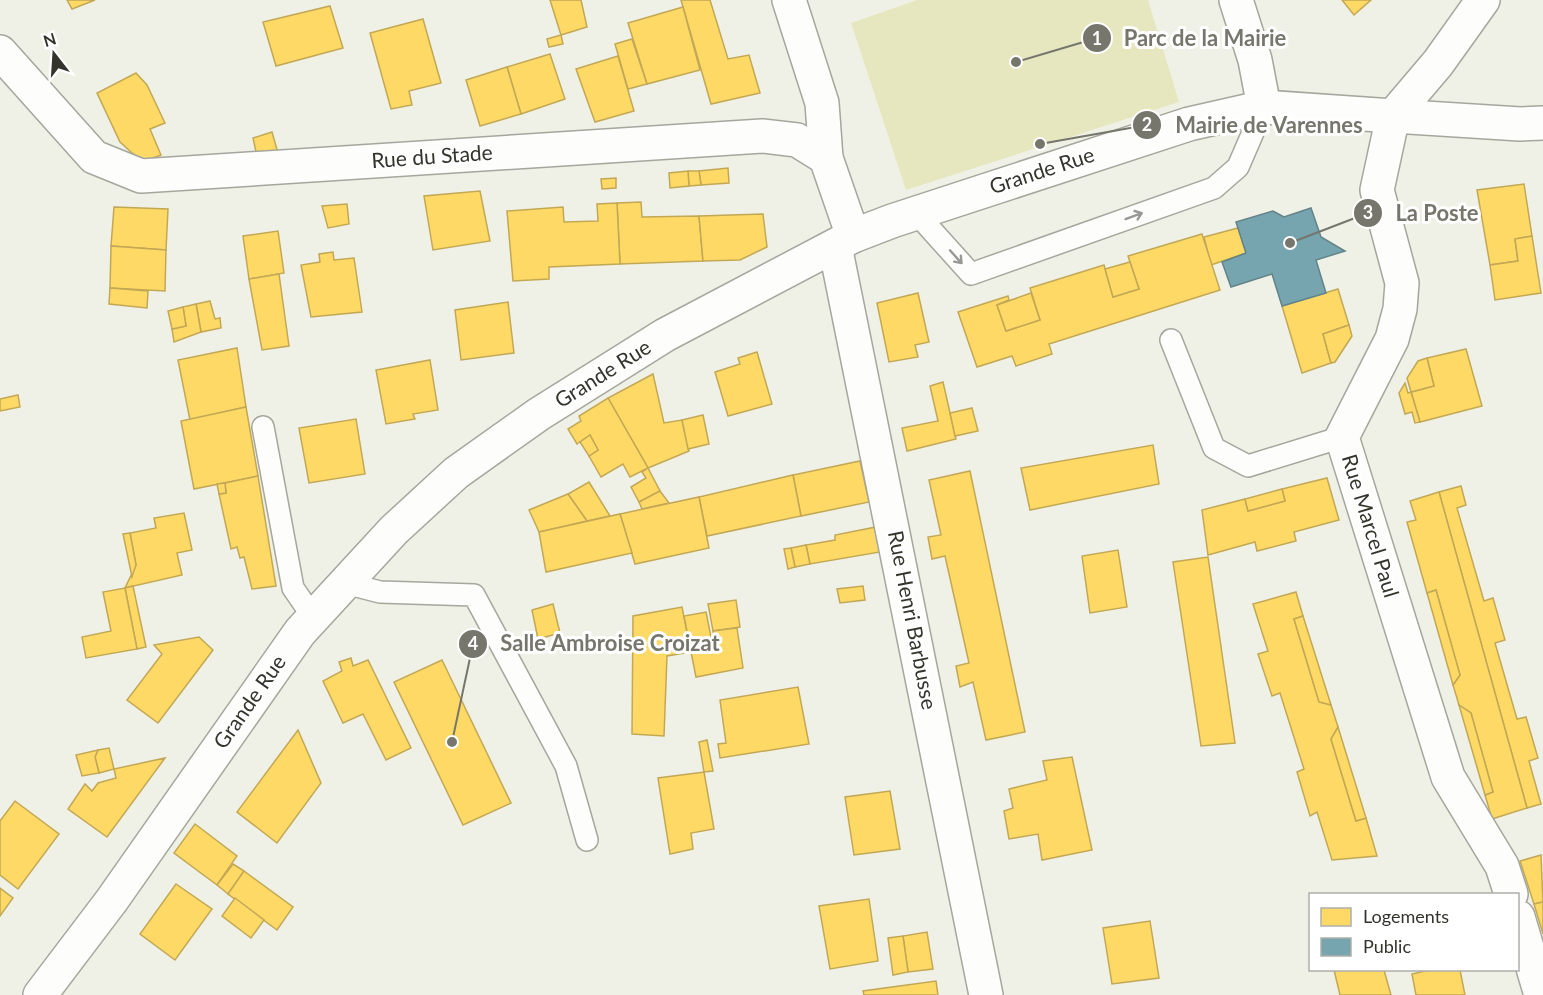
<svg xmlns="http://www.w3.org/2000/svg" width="1543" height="995" font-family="Lato,sans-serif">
	<rect width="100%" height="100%" fill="#f0f1e6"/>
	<polygon fill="#e6e7be" points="917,0 1148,0 1179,102 906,190 851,23"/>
	<g fill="#ffd966" stroke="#c2a855" stroke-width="1.5">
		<polygon points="67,0 95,0 72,9"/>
		<polygon points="550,0 581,0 587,27 561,35"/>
		<polygon points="681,0 710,0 728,59 749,55 760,93 711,104"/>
		<polygon points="1342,0 1371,0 1354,15"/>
		<polygon points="330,6 343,48 276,66 263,22"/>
		<polygon points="683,7 700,70 647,84 628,23"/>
		<polygon points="423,19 441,83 409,91 412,105 391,109 370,33"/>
		<polygon points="561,35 563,44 549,47 547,39"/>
		<polygon points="632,39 647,84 628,89 615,44"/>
		<polygon points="550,54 565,99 521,114 507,67"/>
		<polygon points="618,56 634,111 595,122 576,69"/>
		<polygon points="507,67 521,114 480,126 466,80"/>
		<polygon points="136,73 147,85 165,123 150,129 161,155 142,162 120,142 97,93"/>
		<polygon points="272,132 280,160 258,161 253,138"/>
		<polygon points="728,168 729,183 701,185 699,171"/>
		<polygon points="688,171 699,171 701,185 689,186"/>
		<polygon points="688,171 689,186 670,188 669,173"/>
		<polygon points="616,178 616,188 602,189 601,179"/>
		<polygon points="1524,184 1532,236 1515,239 1518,261 1490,265 1477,190"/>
		<polygon points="480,191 490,241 433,250 424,196"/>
		<polygon points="641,202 642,217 699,216 703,261 620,264 617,203"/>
		<polygon points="617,203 620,264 549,267 549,279 513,281 507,211 563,207 564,222 598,221 597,204"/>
		<polygon points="347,204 349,224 328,228 322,206"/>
		<polygon points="114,207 168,209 166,250 111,246"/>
		<polygon points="763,214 767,247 740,260 703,261 699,216"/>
		<polygon points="1238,228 1246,253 1211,265 1204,237"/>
		<polygon points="278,231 284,273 249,279 243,236"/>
		<polygon points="1202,234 1220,290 1049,344 1052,354 1016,366 1012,356 977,367 958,312 1008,296 1009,300 997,305 1006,331 1040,320 1030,288 1104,265 1113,297 1139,289 1128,256"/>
		<polygon points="1532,236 1541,293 1495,300 1490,265 1518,261 1515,239"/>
		<polygon points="111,246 166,250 165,291 110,288"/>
		<polygon points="333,252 334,260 354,258 362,312 311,317 301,265 320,262 319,254"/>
		<polygon points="1130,262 1139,289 1113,297 1105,269"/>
		<polygon points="279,274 289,346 262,350 249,279"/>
		<polygon points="110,288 148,291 147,308 109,304"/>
		<polygon points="1338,289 1349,325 1323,334 1331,363 1302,373 1282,306"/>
		<polygon points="918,293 929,342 915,345 918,357 889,362 877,303"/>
		<polygon points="1031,293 1040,320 1006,331 997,305"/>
		<polygon points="210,301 215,319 220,318 221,328 201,332 196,304"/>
		<polygon points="508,302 514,353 461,360 455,310"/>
		<polygon points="196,304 201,332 174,342 172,329 186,326 183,307"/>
		<polygon points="183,307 186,326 172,329 168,311"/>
		<polygon points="1349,325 1352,336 1335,362 1331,363 1323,334"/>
		<polygon points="237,348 246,407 190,420 178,360"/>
		<polygon points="1466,349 1482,406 1420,422 1411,392 1434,386 1427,358"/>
		<polygon points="757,352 772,404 728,416 715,372 740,364 738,358"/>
		<polygon points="1427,358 1434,386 1411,392 1407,378 1418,361"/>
		<polygon points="430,360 438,410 413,414 415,419 386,424 376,370"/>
		<polygon points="653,374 664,423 682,420 689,451 648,468 608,398"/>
		<polygon points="943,382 956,439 907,451 902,428 938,421 930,386"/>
		<polygon points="1405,383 1408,393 1411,392 1420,422 1415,423 1412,412 1405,414 1399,393"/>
		<polygon points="18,395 20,407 0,411 0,399"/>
		<polygon points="608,398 648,468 630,477 623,464 601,477 589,456 598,450 590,435 577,444 568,429 581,421 579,416"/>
		<polygon points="246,407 258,476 194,489 181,421"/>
		<polygon points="972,408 978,431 955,436 950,413"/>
		<polygon points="703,415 709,444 688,449 682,420"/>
		<polygon points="356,419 365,474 309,483 299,428"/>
		<polygon points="590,435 598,450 589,456 580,442"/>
		<polygon points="1153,445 1159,484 1030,510 1021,468"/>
		<polygon points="860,461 869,502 801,516 793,475"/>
		<polygon points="648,468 660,491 639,502 631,487 646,478 642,472"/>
		<polygon points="970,471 1025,732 986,740 973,682 960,687 956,666 969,663 945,556 932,559 928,537 941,535 929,480"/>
		<polygon points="793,475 801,516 707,536 699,497"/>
		<polygon points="258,476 276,586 252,589 244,557 240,558 237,547 231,549 219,494 226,493 225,483"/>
		<polygon points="1327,478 1339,520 1294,532 1296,541 1257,551 1255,542 1208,555 1202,510 1245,499 1248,511 1285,501 1282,489"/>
		<polygon points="589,482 610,516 587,521 568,494"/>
		<polygon points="225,483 226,493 219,494 217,484"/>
		<polygon points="1461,486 1466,505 1457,508 1484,601 1493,598 1505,640 1495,643 1517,719 1526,717 1538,758 1529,761 1541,804 1527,808 1439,492"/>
		<polygon points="1282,489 1285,501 1248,511 1245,499"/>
		<polygon points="660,491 669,503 642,509 639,502"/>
		<polygon points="1439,492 1527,808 1492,819 1485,795 1493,792 1471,713 1459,705 1453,685 1460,675 1436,590 1427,593 1407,522 1416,520 1410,501"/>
		<polygon points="568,494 587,521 539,532 529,510"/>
		<polygon points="699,497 709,548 635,564 620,514"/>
		<polygon points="184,513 192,550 177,553 182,575 125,588 136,565 130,533 156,528 154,518"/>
		<polygon points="620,514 632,553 546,572 539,532"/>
		<polygon points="876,527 880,552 810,564 806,545 835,540 835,535"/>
		<polygon points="130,533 136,565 132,577 123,534"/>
		<polygon points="806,545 810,564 795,567 791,548"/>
		<polygon points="791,548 795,567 788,569 784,549"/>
		<polygon points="1118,550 1127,607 1090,613 1082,556"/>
		<polygon points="1208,557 1235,743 1201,746 1173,562"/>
		<polygon points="133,586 146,647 137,649 125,588"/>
		<polygon points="863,586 865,600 840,603 837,589"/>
		<polygon points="125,588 137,649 86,658 82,637 111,631 103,592"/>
		<polygon points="1436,590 1460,675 1453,685 1427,593"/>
		<polygon points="1296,592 1303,616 1294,619 1319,702 1331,705 1338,727 1331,739 1356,821 1366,818 1377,856 1332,860 1317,812 1310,816 1297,772 1304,769 1280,693 1272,696 1258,654 1268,651 1253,604"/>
		<polygon points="736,600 740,627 713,631 708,604"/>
		<polygon points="553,604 560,633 538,639 532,610"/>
		<polygon points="682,607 691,652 667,656 664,736 632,734 633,616"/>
		<polygon points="706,612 713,647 691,652 684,616"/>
		<polygon points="1303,616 1331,705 1319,702 1294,619"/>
		<polygon points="737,628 743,668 696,677 691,652 716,648 713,631"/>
		<polygon points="199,637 213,650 158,723 127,700 162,654 154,645"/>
		<polygon points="351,658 353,666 368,660 411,748 386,760 363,714 343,723 323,681 342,671 339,662"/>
		<polygon points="442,660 511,803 463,825 394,682"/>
		<polygon points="798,687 809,744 720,758 718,744 726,743 720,700"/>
		<polygon points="1459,705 1471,713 1493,792 1485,795"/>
		<polygon points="1338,727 1366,818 1356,821 1331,739"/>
		<polygon points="298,730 321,783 277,843 237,812"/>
		<polygon points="707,740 713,771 704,772 699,742"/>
		<polygon points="109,748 114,769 99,773 95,757 98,750"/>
		<polygon points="98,750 95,757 99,773 82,776 76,755"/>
		<polygon points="1072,757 1092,850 1042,860 1038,834 1009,839 1004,811 1013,808 1009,789 1047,780 1043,761"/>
		<polygon points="165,758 107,837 68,809 85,784 92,791 98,783 116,778 114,769"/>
		<polygon points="704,772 714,829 691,833 693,849 670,854 658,778"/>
		<polygon points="890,791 900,849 854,855 845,797"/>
		<polygon points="15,801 59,834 18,889 0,875 0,821"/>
		<polygon points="195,824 237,856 217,885 174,853"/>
		<polygon points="1541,855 1543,902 1534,904 1520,861"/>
		<polygon points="233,864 244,871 228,894 217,885"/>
		<polygon points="244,871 293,907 277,930 228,894"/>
		<polygon points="176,884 212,909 175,960 140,934"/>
		<polygon points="0,888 13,898 0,916"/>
		<polygon points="235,898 264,920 251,938 222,916"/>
		<polygon points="869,899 878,961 830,969 819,906"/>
		<polygon points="1543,902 1543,934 1534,904"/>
		<polygon points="1150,921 1159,978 1112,984 1103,928"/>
		<polygon points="927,932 933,969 908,972 903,936"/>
		<polygon points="903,936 908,972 893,975 888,938"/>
		<polygon points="1334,970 1384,970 1391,995 1340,995"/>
		<polygon points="1429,970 1460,970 1465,995 1416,995 1412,974"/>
		<polygon points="936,981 938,995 864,995 863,991"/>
	</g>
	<polygon fill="#76a5af" stroke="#628388" stroke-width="1.5" points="1311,208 1321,237 1345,251 1316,260 1326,293 1282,306 1272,274 1231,287 1222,262 1246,253 1236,222 1273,211 1284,217"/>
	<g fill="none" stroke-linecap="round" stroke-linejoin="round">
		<defs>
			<g id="service">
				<polyline points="917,214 971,274 1214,188 1238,167 1264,107"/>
				<polyline points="1171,340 1214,448 1248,466 1342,437"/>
				<polyline points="263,427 293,588 313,617"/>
				<polyline points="345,583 380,592 474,595 566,766 587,840"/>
			</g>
			<g id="minor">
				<polyline points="789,0 822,103 826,158"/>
				<polyline points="1236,0 1255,60 1264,107"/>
				<polyline points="0,52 94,157 141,176 762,136 797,140 826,158 853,236"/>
				<polyline points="1393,116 1377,190 1402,283 1400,309 1392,339 1342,437 1448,777 1502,866 1511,894"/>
				<polyline points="835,246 986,995"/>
				<polyline points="1518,917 1541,995"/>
			</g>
			<polyline id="tertiary" points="1393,116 1520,124 1543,123"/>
			<polyline id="secondary" points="40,995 112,900 300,632 394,530 456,473 539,414 665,335 853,236 892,221 1189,124 1264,107 1393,116 1438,63 1483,0"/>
		</defs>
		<use href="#service" stroke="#a5a69d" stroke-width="24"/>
		<use href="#minor" stroke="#a5a69d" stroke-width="36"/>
		<use href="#tertiary" stroke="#a5a69d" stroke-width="36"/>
		<use href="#secondary" stroke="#a5a69d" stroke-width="36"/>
		<use href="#service" stroke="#fdfdfb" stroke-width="21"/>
		<use href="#minor" stroke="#fdfdfb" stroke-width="33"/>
		<use href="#tertiary" stroke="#fdfdfb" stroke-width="33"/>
		<use href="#secondary" stroke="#fdfdfb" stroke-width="33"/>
	</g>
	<defs><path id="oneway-shaft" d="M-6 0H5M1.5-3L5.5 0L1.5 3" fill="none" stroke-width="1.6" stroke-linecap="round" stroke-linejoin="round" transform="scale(1.5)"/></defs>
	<g stroke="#989894">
		<use href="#oneway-shaft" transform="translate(1134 216) rotate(-20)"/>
		<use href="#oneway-shaft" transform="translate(956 257) rotate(48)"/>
	</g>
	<g text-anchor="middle" stroke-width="6" stroke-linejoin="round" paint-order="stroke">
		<g font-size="21" fill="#34342c" stroke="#fff">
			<text transform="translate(432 157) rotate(-4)" y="7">Rue du Stade</text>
			<text transform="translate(1042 171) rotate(-18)" y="7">Grande Rue</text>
			<text transform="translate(603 374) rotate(-32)" y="7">Grande Rue</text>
			<text transform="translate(1370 526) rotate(73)" y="7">Rue Marcel Paul</text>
			<text transform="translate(912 620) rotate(79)" y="7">Rue Henri Barbusse</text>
			<text transform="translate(250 702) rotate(-55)" y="7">Grande Rue</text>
		</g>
	</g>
	<path fill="none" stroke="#76766d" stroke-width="2" d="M1016 62L1097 38M1040 144L1147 125M1290 243L1368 213M452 742L473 644"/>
	<g fill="#76766d" stroke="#fff" stroke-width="2">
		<circle cx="1016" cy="62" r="6"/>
		<circle cx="1040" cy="144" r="6"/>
		<circle cx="1290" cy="243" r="6"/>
		<circle cx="452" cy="742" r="6"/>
		<circle cx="1097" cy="38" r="15"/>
		<circle cx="1147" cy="125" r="15"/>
		<circle cx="1368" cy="213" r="15"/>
		<circle cx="473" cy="644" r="15"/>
	</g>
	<g font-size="18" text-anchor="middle" font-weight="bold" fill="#fff">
		<text x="1097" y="45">1</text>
		<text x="1147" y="131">2</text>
		<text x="1368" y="219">3</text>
		<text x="473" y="650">4</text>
	</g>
	<g font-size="22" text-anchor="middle" font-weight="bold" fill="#76766d" stroke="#fff" stroke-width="6" stroke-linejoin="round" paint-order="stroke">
		<text x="1205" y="46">Parc de la Mairie</text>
		<text x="1269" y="133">Mairie de Varennes</text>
		<text x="1437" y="221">La Poste</text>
		<text x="610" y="651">Salle Ambroise Croizat</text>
	</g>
	<rect x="1309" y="893" width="210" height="78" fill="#ffffff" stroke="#aeaeab" stroke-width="1.5"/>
	<rect x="1321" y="908" width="30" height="18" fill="#ffd966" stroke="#aeaeab" stroke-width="1.5"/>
	<text x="1363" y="923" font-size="18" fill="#34342c">Logements</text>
	<rect x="1321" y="938" width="30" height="18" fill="#76a5af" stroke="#aeaeab" stroke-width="1.5"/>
	<text x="1363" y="953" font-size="18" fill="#34342c">Public</text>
	<g transform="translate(54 54) rotate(343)" stroke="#ffffff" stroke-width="4.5" paint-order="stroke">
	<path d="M0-4.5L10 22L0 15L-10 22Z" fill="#34342c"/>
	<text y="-9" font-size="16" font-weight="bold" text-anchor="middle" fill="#34342c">N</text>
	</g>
</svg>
